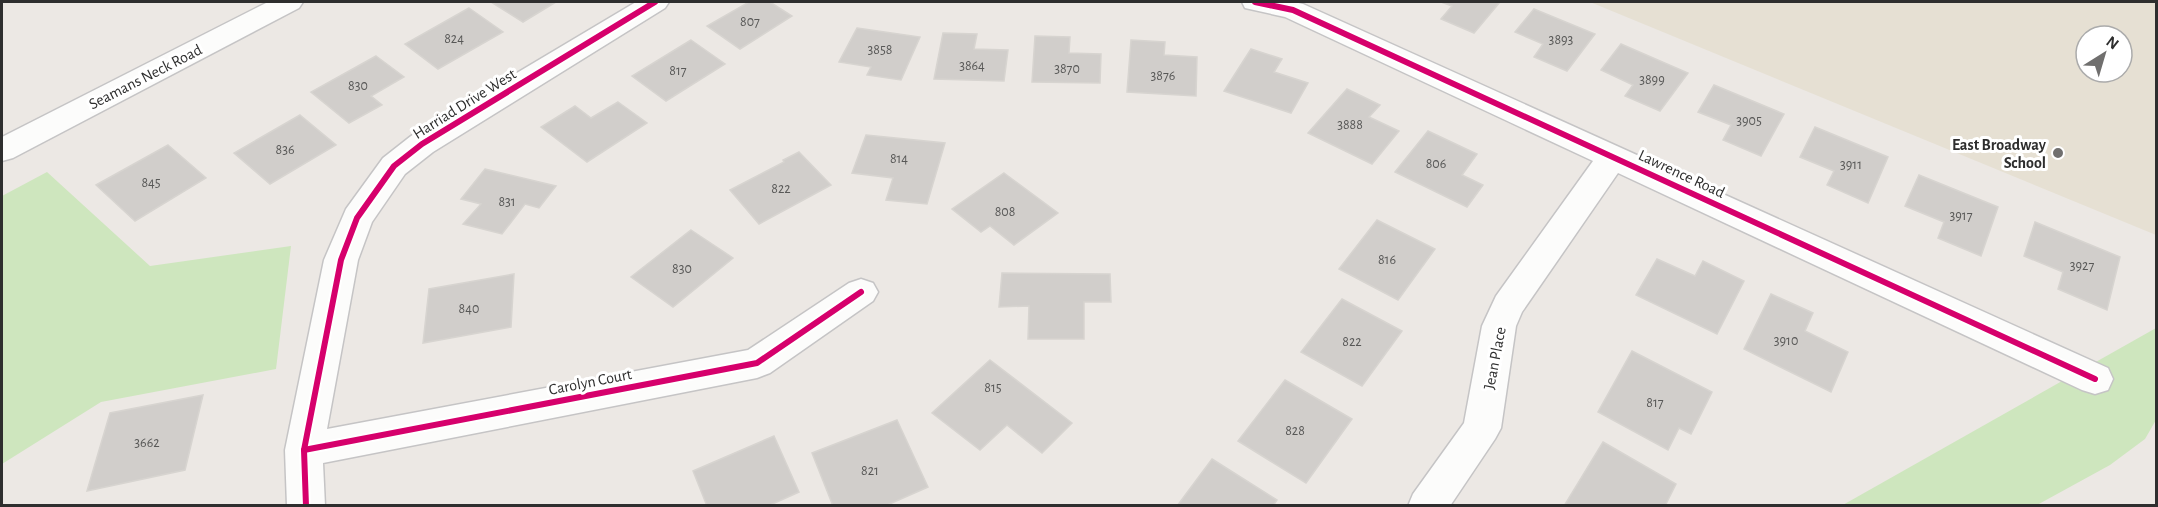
<svg xmlns="http://www.w3.org/2000/svg" width="2158" height="507" font-family="'Alegreya Sans',sans-serif">
	<rect width="100%" height="100%" fill="#ece8e4"/>
	<path fill="#e6e0d3" fill-rule="evenodd" d="M 1590,2 L 2156,2 L 2156,235 ZM 2086,36 L 2122,36 L 2122,72 L 2086,72 Z"/>
	<g fill="#cee6be">
		<polygon points="47,172 150,266 291,246 276,369 101,402 2,464 2,196"/>
		<polygon points="2156,328 2156,420 2145,439 2110,465 2037,505 1841,506"/>
	</g>
	<g fill="#d1cecb" stroke="#d7d4d0" stroke-width="1.5">
		<polygon points="491,2 556,2 523,22"/>
		<polygon points="749,2 770,2 792,16 740,49 707,26"/>
		<polygon points="1441,2 1500,2 1474,33 1441,19 1452,6"/>
		<polygon points="469,8 503,32 438,69 405,44"/>
		<polygon points="1534,9 1595,34 1567,71 1534,57 1543,44 1515,32"/>
		<polygon points="857,28 920,37 901,80 867,75 871,67 839,62"/>
		<polygon points="943,33 977,34 974,49 1008,50 1004,81 934,79"/>
		<polygon points="1035,36 1070,37 1069,53 1101,54 1100,83 1032,82"/>
		<polygon points="691,40 725,64 666,101 632,76"/>
		<polygon points="1131,40 1165,42 1164,55 1197,57 1196,96 1127,92"/>
		<polygon points="1621,44 1688,73 1660,111 1625,96 1633,85 1601,70"/>
		<polygon points="1251,49 1282,59 1274,72 1308,83 1291,113 1224,91"/>
		<polygon points="376,56 404,77 371,96 382,105 349,123 311,92"/>
		<polygon points="1714,85 1784,114 1761,156 1723,140 1731,125 1698,112"/>
		<polygon points="1347,89 1380,105 1369,117 1399,131 1372,164 1308,133"/>
		<polygon points="618,102 647,123 587,162 541,127 575,106 591,118"/>
		<polygon points="300,115 336,145 270,184 234,153"/>
		<polygon points="1815,127 1888,157 1868,203 1827,185 1834,171 1800,157"/>
		<polygon points="1428,131 1477,154 1462,175 1483,185 1467,207 1395,172"/>
		<polygon points="866,135 945,143 927,204 886,200 893,178 852,173"/>
		<polygon points="168,145 206,178 135,221 96,185"/>
		<polygon points="799,152 831,185 759,224 730,190 784,162 783,160"/>
		<polygon points="485,169 556,186 539,208 525,204 502,234 463,224 481,204 461,199"/>
		<polygon points="1004,173 1058,213 1014,245 990,226 981,232 952,209"/>
		<polygon points="1919,175 1998,207 1981,256 1938,238 1944,222 1905,206"/>
		<polygon points="1377,220 1435,249 1398,300 1339,269"/>
		<polygon points="2035,222 2120,257 2107,310 2058,289 2063,272 2024,256"/>
		<polygon points="691,230 733,258 673,307 631,277"/>
		<polygon points="1657,259 1695,276 1703,261 1744,281 1717,334 1636,295"/>
		<polygon points="1002,273 1110,274 1111,302 1084,302 1084,339 1028,339 1029,306 999,307"/>
		<polygon points="514,274 511,327 423,343 429,289"/>
		<polygon points="1771,294 1813,313 1805,331 1848,352 1831,392 1744,349"/>
		<polygon points="1342,299 1402,331 1362,386 1301,352"/>
		<polygon points="1632,351 1712,392 1691,434 1679,428 1668,450 1598,412"/>
		<polygon points="990,360 1072,423 1042,453 1007,425 980,450 932,413"/>
		<polygon points="1285,380 1352,419 1306,483 1238,441"/>
		<polygon points="203,395 185,470 87,491 110,413"/>
		<polygon points="897,420 928,487 885,506 833,506 812,453"/>
		<polygon points="774,436 799,492 768,506 707,506 693,471"/>
		<polygon points="1603,442 1676,484 1665,506 1564,506"/>
		<polygon points="1212,459 1277,500 1273,506 1177,506"/>
	</g>
	<g fill="none" stroke-linecap="round" stroke-linejoin="round">
		<defs>
			<g id="street">
				<polygon points="636,2 669,2 665,8 433,152 405,174 372,222 358,260 327,429 748,350 849,283 861,279 873,283 878,292 873,301 770,373 757,378 323,463 325,506 287,506 285,450 324,260 346,209 383,158 411,136"/>
				<polygon points="1242,2 1294,2 1303,4 2108,368 2113,379 2108,390 2095,394 2082,390 1618,173 1522,312 1516,326 1501,428 1495,439 1450,506 1408,506 1413,494 1464,423 1482,326 1496,296 1593,161 1285,17 1245,8"/>
			</g>
			<polygon id="secondary" points="268,2 303,2 299,8 13,158 2,161 2,137"/>
		</defs>
		<use href="#street" stroke="#c5c4c5" stroke-width="3"/>
		<use href="#secondary" stroke="#c5c4c5" stroke-width="3"/>
		<use href="#street" fill="#fcfcfb" fill-rule="evenodd"/>
		<use href="#secondary" fill="#fcfcfb" fill-rule="evenodd"/>
		<defs>
			<g id="cycleway">
				<polyline points="1255,2 1293,10 2095,379"/>
				<polyline points="304,450 757,363 861,292"/>
				<polyline points="306,506 304,450 341,260 357,218 394,166 422,144 655,2"/>
			</g>
		</defs>
		<use href="#cycleway" stroke="#fff" stroke-width="10"/>
		<use href="#cycleway" stroke="#d6006c" stroke-width="6"/>
	</g>
	<circle fill="#706f6e" stroke="#fff" stroke-width="2" cx="2058" cy="153" r="6"/>
	<g text-anchor="middle" stroke-width="6" stroke-linejoin="round" paint-order="stroke">
		<g font-size="14" fill="#585857">
			<text x="750" y="26">807</text>
			<text x="454" y="43">824</text>
			<text x="1561" y="44">3893</text>
			<text x="880" y="54">3858</text>
			<text x="972" y="70">3864</text>
			<text x="1067" y="73">3870</text>
			<text x="678" y="75">817</text>
			<text x="1163" y="80">3876</text>
			<text x="1652" y="84">3899</text>
			<text x="358" y="90">830</text>
			<text x="1749" y="125">3905</text>
			<text x="1350" y="129">3888</text>
			<text x="285" y="154">836</text>
			<text x="899" y="163">814</text>
			<text x="1436" y="168">806</text>
			<text x="1851" y="169">3911</text>
			<text x="151" y="187">845</text>
			<text x="781" y="193">822</text>
			<text x="507" y="206">831</text>
			<text x="1005" y="216">808</text>
			<text x="1961" y="220">3917</text>
			<text x="1387" y="264">816</text>
			<text x="2082" y="270">3927</text>
			<text x="682" y="273">830</text>
			<text x="469" y="313">840</text>
			<text x="1786" y="345">3910</text>
			<text x="1352" y="346">822</text>
			<text x="993" y="392">815</text>
			<text x="1655" y="407">817</text>
			<text x="1295" y="435">828</text>
			<text x="147" y="447">3662</text>
			<text x="870" y="475">821</text>
		</g>
		<g font-size="16" fill="#2e2e2e" stroke="#fff">
			<text transform="translate(145 76) rotate(-27)" y="6">Seamans Neck Road</text>
			<text transform="translate(464 103) rotate(-32)" y="6">Harriad Drive West</text>
			<text transform="translate(1682 173) rotate(25)" y="6">Lawrence Road</text>
			<text transform="translate(1494 358) rotate(-79)" y="6">Jean Place</text>
			<text transform="translate(590 381) rotate(-11)" y="6">Carolyn Court</text>
		</g>
		<g font-size="16" font-weight="bold" fill="#2e2e2e" stroke="#fff" text-anchor="end">
			<text x="2046" y="150">East Broadway<tspan x="2046" dy="18">School</tspan></text>
		</g>
	</g>
	<rect width="2158" height="507" fill="none" stroke="#2e2e2e" stroke-width="6"/>
	<g transform="translate(2104 54) rotate(37)"><circle r="28" fill="#ffffff" stroke="#ababab" stroke-width="1.5"/>
	<path d="M0-4.5L10 22L0 15L-10 22Z" fill="#706f6e"/>
	<text y="-9" font-size="16" font-weight="bold" text-anchor="middle" fill="#2e2e2e">N</text>
	</g>
</svg>
